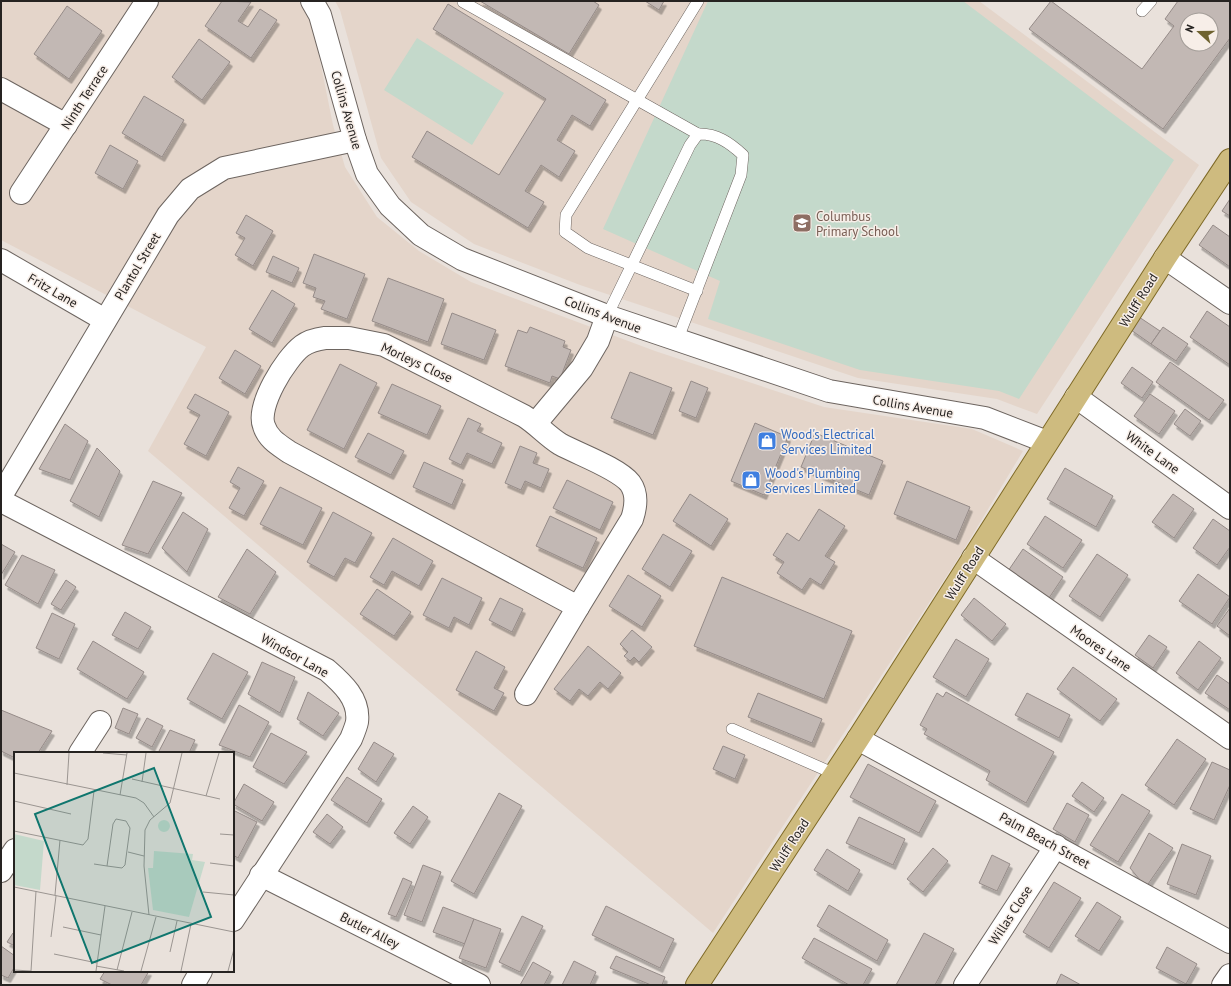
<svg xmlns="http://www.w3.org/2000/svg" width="1231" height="986" font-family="'PT Sans',sans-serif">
	<defs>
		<filter id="shadow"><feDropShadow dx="2.5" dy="4.5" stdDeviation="0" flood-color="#0004"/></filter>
	</defs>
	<rect width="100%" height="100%" fill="#e9e1db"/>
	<g fill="#e4d5ca">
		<polygon points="1,1 299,1 311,23 316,41 333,125 345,167 377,217 419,251 471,282 655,351 824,407 972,429 1023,451 961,554 713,933 148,451 206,347 1,240"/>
		<polygon points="335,1 979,1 1199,165 1037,414 997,399 858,378 580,285 474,244 411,202 381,158 340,10"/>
	</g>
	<g fill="#c4d9cb">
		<polygon points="708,1 963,1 1174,160 1019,399 999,391 860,370 708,319 720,281 603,229"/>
		<polygon points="417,38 504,93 472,145 384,90"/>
	</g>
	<g fill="#c2b8b4" stroke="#958b88" fill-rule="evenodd" filter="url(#shadow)">
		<polygon points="222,1 251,2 238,21 248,27 260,9 277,20 251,58 205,26"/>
		<polygon points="480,1 593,1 599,5 569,54"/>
		<polygon points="645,1 664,1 659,10"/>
		<path d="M 1051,1 L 1142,69 L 1174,26 L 1165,19 L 1178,1 L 1228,1 L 1230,3 L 1230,38 L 1163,129 L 1029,29 ZM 1187,20 L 1211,20 L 1211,44 L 1187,44 Z"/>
		<polygon points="448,4 606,100 590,126 572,115 557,140 575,151 559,177 541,165 525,191 544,202 528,228 412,157 427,131 499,175 546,99 433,29"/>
		<polygon points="67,6 102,31 69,79 34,54"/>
		<polygon points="199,39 230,62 202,100 172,77"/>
		<polygon points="144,96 184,120 162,157 122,133"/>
		<polygon points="110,145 138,161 123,189 95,173"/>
		<polygon points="1230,199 1230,216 1222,211"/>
		<polygon points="246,215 273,231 253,266 235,255 245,238 236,233"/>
		<polygon points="1213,225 1230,237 1230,267 1199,245"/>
		<polygon points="314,254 365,274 347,319 321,309 325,301 313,297 316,288 303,283"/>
		<polygon points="273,256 299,268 292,283 266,272"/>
		<polygon points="388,278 444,299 428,342 372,321"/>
		<polygon points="272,290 295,304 272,343 249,329"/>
		<polygon points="1207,311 1230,327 1230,365 1190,337"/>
		<polygon points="452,313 496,330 484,360 441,344"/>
		<polygon points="1139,317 1160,331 1151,344 1131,330"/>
		<polygon points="530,327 565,341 563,347 571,350 560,379 552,376 550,383 505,366 518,330 527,333"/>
		<polygon points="1163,327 1188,344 1176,361 1151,344"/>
		<polygon points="235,350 261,366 245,394 219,378"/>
		<polygon points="1170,362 1224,400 1209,420 1156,382"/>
		<polygon points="340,364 377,383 344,449 307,430"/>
		<polygon points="1132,367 1153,382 1142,398 1121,383"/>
		<polygon points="630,372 672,388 653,435 611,418"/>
		<polygon points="691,381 708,388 696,418 679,411"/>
		<polygon points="392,384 441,406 427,435 378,413"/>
		<polygon points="195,394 229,412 206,456 184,444 200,415 187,408"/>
		<polygon points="1150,394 1175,411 1159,434 1134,416"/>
		<polygon points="1185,409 1201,421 1190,436 1174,424"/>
		<polygon points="468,418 481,424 477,431 502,443 492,464 467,453 461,465 449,459"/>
		<polygon points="755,423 788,437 764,495 731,481"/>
		<polygon points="65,424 88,441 70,480 39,469"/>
		<polygon points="368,433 404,451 391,475 355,457"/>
		<polygon points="815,433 883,461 869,495 801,467"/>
		<polygon points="520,446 537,453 533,463 549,469 541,488 525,481 521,490 505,483"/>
		<polygon points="97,448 120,471 99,517 70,501"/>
		<polygon points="424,462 463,480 452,505 413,487"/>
		<polygon points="238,467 264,481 244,516 229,508 240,488 230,482"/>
		<polygon points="1065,468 1113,496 1096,527 1047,499"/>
		<polygon points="567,480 613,502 600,530 553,508"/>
		<polygon points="153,481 182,493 148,554 122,545"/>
		<polygon points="907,481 970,507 956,540 894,514"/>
		<polygon points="280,487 322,508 303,545 260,524"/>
		<polygon points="690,494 728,519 711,546 673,521"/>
		<polygon points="1173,494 1194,509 1174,538 1152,522"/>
		<polygon points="819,509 845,526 825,556 835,562 821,585 810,578 802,590 777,573 784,562 773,555 787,533 799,541"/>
		<polygon points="183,512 208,529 187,572 162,548"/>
		<polygon points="333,512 372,533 355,563 345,558 334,577 307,562"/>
		<polygon points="550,516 597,538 583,568 536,546"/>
		<polygon points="1045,516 1082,540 1063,568 1027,544"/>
		<polygon points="1213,519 1230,531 1230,547 1217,565 1193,548"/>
		<polygon points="663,534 692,551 670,587 642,569"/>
		<polygon points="393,538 433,561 419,586 392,571 384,585 370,577"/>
		<polygon points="1,544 15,552 1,575"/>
		<polygon points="247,549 276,572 250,614 218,597"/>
		<polygon points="1023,549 1063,577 1047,601 1006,574"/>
		<polygon points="1097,554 1128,575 1100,617 1069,596"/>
		<polygon points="22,555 55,570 38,604 5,585"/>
		<polygon points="1198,574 1230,597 1212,624 1179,601"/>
		<polygon points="628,575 661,596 642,627 609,606"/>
		<polygon points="722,577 852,631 824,699 694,646"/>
		<polygon points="442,578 482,598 469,625 454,617 449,628 423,615"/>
		<polygon points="66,580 76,587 61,610 51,604"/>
		<polygon points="377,589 411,612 394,636 360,614"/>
		<polygon points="500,598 523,609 512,632 489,620"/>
		<polygon points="974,598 1006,624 992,641 961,615"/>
		<polygon points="1230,608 1230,636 1217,626"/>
		<polygon points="125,612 151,627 138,649 112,635"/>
		<polygon points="52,613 75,624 59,659 36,648"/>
		<polygon points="632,630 652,647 639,662 634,657 630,661 624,656 628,652 620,644"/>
		<polygon points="1149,635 1167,647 1153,668 1135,655"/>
		<polygon points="956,639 989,659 966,697 933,677"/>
		<polygon points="93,641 144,672 127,699 77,669"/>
		<polygon points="1199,641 1221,658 1198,690 1176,673"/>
		<polygon points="588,646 621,673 608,689 600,682 588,696 579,689 570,701 554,689"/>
		<polygon points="476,651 505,667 494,688 504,693 494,711 456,690"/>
		<polygon points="213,653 248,672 222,719 187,699"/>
		<polygon points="262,662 295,677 280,713 248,694"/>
		<polygon points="1073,667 1117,699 1100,721 1057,689"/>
		<polygon points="1217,675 1230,684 1230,710 1205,693"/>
		<polygon points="308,692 339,713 323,736 297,719"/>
		<polygon points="946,692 1054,752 1026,803 986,780 990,771 924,734 927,729 920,725 937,693 943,697"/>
		<polygon points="758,693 822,719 812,743 748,717"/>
		<polygon points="1027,693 1070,715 1059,738 1015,715"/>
		<polygon points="239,705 269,722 250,757 219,745"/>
		<polygon points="123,708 138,714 129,734 115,728"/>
		<polygon points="1,710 52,731 38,753 15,753 15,758 1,751"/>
		<polygon points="147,718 163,726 152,747 136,738"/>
		<polygon points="170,730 195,740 189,753 158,753"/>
		<polygon points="271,733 307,752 284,784 253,767"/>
		<polygon points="1177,739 1206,759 1174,805 1145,785"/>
		<polygon points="374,742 394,754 376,782 358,769"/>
		<polygon points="723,746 745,755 735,779 713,769"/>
		<polygon points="1212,762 1230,770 1230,785 1214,820 1190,809"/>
		<polygon points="868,764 936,801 919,833 850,797"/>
		<polygon points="347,777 382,799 367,823 331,800"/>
		<polygon points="1082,782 1104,798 1094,812 1072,796"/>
		<polygon points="244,784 274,802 262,821 233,804"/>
		<polygon points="499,793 522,806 474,894 451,881"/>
		<polygon points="1122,794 1150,811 1118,862 1090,845"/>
		<polygon points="1067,803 1089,815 1075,842 1053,829"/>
		<polygon points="413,806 428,817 410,844 394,833"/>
		<polygon points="233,810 257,822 238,858 233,855"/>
		<polygon points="327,814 343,827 330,844 313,832"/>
		<polygon points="859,817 905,839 893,865 846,843"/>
		<polygon points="1149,833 1173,848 1146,887 1130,868"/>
		<polygon points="1182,844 1211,856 1196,895 1167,884"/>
		<polygon points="933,848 948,861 923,892 907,879"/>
		<polygon points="827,849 860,870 848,891 814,870"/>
		<polygon points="992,855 1010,864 997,891 979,883"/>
		<polygon points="423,865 441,872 422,922 404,915"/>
		<polygon points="403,878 412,882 396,917 388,914"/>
		<polygon points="1054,882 1081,898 1049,948 1023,932"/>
		<polygon points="1097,902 1121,917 1099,951 1075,936"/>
		<polygon points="829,905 888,940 877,961 817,926"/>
		<polygon points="606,906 674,939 660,968 592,935"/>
		<polygon points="443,907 474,919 465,944 433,932"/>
		<polygon points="522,916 543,926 520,972 499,962"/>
		<polygon points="474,919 501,929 486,968 459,958"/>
		<polygon points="13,933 15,935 15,946 7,942"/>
		<polygon points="924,933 954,949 935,985 896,985"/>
		<polygon points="814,938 872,969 863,985 849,985 802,958"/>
		<polygon points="1,946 15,956 15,966 8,978 1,975"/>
		<polygon points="1167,947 1197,964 1186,984 1156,968"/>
		<polygon points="616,956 665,977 662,985 651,985 610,968"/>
		<polygon points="574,961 596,972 590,985 562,985"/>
		<polygon points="533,962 551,972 544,985 520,985"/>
		<polygon points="105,971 149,971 141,985 112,985 100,979"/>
		<polygon points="1061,974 1081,985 1056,985"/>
	</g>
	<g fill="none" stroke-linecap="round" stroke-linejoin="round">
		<defs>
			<g id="service">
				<polyline points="463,2 698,134"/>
				<polyline points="1142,11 1151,1"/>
				<polyline points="697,291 588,248 565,232 566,215 698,1"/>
				<path d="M 607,316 L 690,145 L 698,134 C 716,133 730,143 743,155 L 741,175 L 677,341"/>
				<polyline points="732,729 835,774"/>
			</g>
			<g id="minor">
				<polyline points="1,89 66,125"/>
				<polyline points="21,193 147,1"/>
				<polyline points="1165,258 1230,303"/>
				<polyline points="1,260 105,320"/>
				<path d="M 325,338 L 349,338 L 384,345 L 524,416 C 537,424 547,436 560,444 C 578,454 618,468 630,483 C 638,494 636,507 632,519 L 578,607 L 289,452 C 279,445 268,439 264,426 C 256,406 286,358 302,346 C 309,341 317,339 325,338 Z"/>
				<polyline points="1076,397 1230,508"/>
				<polyline points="536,423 582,368 598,341 607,316"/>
				<polyline points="1,496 168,215 190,189 224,168 355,140"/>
				<path d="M 1,501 L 327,670 C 342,683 360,699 357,722 C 356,727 353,734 351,739 L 233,920"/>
				<polyline points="973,558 1230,738"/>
				<polyline points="526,694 578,607"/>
				<polyline points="858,739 1230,942"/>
				<polyline points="80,753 100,722"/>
				<polyline points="1,871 15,850"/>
				<polyline points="261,875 479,985"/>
				<polyline points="193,985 201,971"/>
				<polyline points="965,985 1056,846"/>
				<polyline points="1223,985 1230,975"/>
			</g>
			<polyline id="tertiary" points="312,1 320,15 355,140 367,174 390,206 421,235 462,259 607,316 829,391 985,418 1047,442"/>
			<polyline id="primary" points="697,985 858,739 1165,258 1230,160"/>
		</defs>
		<use href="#service" stroke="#6d6560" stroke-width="12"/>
		<use href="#minor" stroke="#6d6560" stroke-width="24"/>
		<use href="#tertiary" stroke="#6d6560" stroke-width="24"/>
		<use href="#primary" stroke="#7e6926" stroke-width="24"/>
		<use href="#service" stroke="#fff" stroke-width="11"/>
		<use href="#minor" stroke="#fff" stroke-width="22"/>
		<use href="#tertiary" stroke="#fff" stroke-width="22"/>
		<use href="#primary" stroke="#cebb7f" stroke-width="22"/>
	</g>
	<defs>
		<symbol id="school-square" viewBox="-11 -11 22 22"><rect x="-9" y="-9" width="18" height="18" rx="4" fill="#8d6e63" stroke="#f7eee8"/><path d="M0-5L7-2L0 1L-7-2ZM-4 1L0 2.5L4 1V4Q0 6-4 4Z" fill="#fff"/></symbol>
		<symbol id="shop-square" viewBox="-11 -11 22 22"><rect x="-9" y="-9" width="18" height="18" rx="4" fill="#3f7fe0" stroke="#f7eee8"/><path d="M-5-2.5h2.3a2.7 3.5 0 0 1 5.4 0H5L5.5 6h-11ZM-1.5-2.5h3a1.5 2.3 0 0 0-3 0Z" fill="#fff"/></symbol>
	</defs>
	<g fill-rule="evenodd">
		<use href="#school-square" x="791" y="212" width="22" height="22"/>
		<use href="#shop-square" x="756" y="430" width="22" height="22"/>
		<use href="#shop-square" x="740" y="469" width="22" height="22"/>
	</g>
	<g text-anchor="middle" stroke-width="3" stroke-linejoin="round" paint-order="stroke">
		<g font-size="13" fill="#262321" stroke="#f7eee8">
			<text transform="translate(84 97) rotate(-57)" y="5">Ninth Terrace</text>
			<text transform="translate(347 110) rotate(74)" y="5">Collins Avenue</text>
			<text transform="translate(137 266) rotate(-59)" y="5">Plantol Street</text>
			<text transform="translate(53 290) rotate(30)" y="5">Fritz Lane</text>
			<text transform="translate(1138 300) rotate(-58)" y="5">Wulff Road</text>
			<text transform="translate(603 314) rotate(21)" y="5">Collins Avenue</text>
			<text transform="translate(417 362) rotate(25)" y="5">Morleys Close</text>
			<text transform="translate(913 406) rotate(10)" y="5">Collins Avenue</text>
			<text transform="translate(1153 452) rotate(36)" y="5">White Lane</text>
			<text transform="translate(964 573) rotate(-58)" y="5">Wulff Road</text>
			<text transform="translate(1101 648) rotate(35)" y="5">Moores Lane</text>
			<text transform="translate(295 655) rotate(29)" y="5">Windsor Lane</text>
			<text transform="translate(1045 840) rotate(29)" y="5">Palm Beach Street</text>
			<text transform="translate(789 845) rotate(-57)" y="5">Wulff Road</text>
			<text transform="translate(1010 915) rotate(-57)" y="5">Willas Close</text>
			<text transform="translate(370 930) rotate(27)" y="5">Butler Alley</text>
		</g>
		<g font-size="13" fill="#785e54" stroke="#f7eee8" text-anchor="start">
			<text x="816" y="221">Columbus<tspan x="816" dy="15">Primary School</tspan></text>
		</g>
		<g font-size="13" fill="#366cbe" stroke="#f7eee8" text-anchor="start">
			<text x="781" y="439">Wood's Electrical<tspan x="781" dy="15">Services Limited</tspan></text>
			<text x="765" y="478">Wood's Plumbing<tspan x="765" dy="15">Services Limited</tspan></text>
		</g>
	</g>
	<g transform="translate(14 752)">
		<rect width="220" height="220" fill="#e9e1db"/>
		<path d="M144 74a6 6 0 1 1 12 0a6 6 0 1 1-12 0ZM 0,82 L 30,89 L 26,138 L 0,133 ZM 140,99 L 179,102 L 178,108 L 191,110 L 175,165 L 139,158 L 134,116 L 139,116 Z" fill="#c4d9cb"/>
		<path fill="none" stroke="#9b9591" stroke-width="1" d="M 89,1 L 113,3M 0,21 L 122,46 L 130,51 L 140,65M 118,27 L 206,47M 128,30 L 132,1M 53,33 L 55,1M 106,43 L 113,1M 192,44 L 205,1M 0,49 L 57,62M 102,67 L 112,69 L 116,76 L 111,113 L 108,116 L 93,114 L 99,72 ZM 0,79 L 69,93 L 74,87 L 80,39M 206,82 L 220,83M 114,100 L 130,104M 196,111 L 220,114M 80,112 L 93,114M 0,135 L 220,180M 189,140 L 220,143M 41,143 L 46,88M 135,163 L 130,114 L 131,78 L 136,68 L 156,51 L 168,1M 49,175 L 87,183M 37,185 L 42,144M 156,200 L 163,169M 40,202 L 83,211M 82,214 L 110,219M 0,218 L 17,219M 103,218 L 118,160M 17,219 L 22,139M 82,219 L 91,154M 127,219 L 142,165M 167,219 L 177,172M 214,219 L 220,197"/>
		<path fill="#0f766e" fill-opacity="0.15" stroke="#0f766e" stroke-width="2" d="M 140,16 L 197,165 L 78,211 L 21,62 Z"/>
		<rect width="220" height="220" fill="none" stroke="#262321" stroke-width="2"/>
	</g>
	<rect width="1231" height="986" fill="none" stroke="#262321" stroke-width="4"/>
	<g transform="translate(1199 32) rotate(291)"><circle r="19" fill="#f7eee8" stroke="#a39d98"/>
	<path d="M0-3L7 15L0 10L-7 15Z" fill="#6e622f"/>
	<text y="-6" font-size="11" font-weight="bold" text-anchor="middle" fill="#262321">N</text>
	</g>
</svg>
